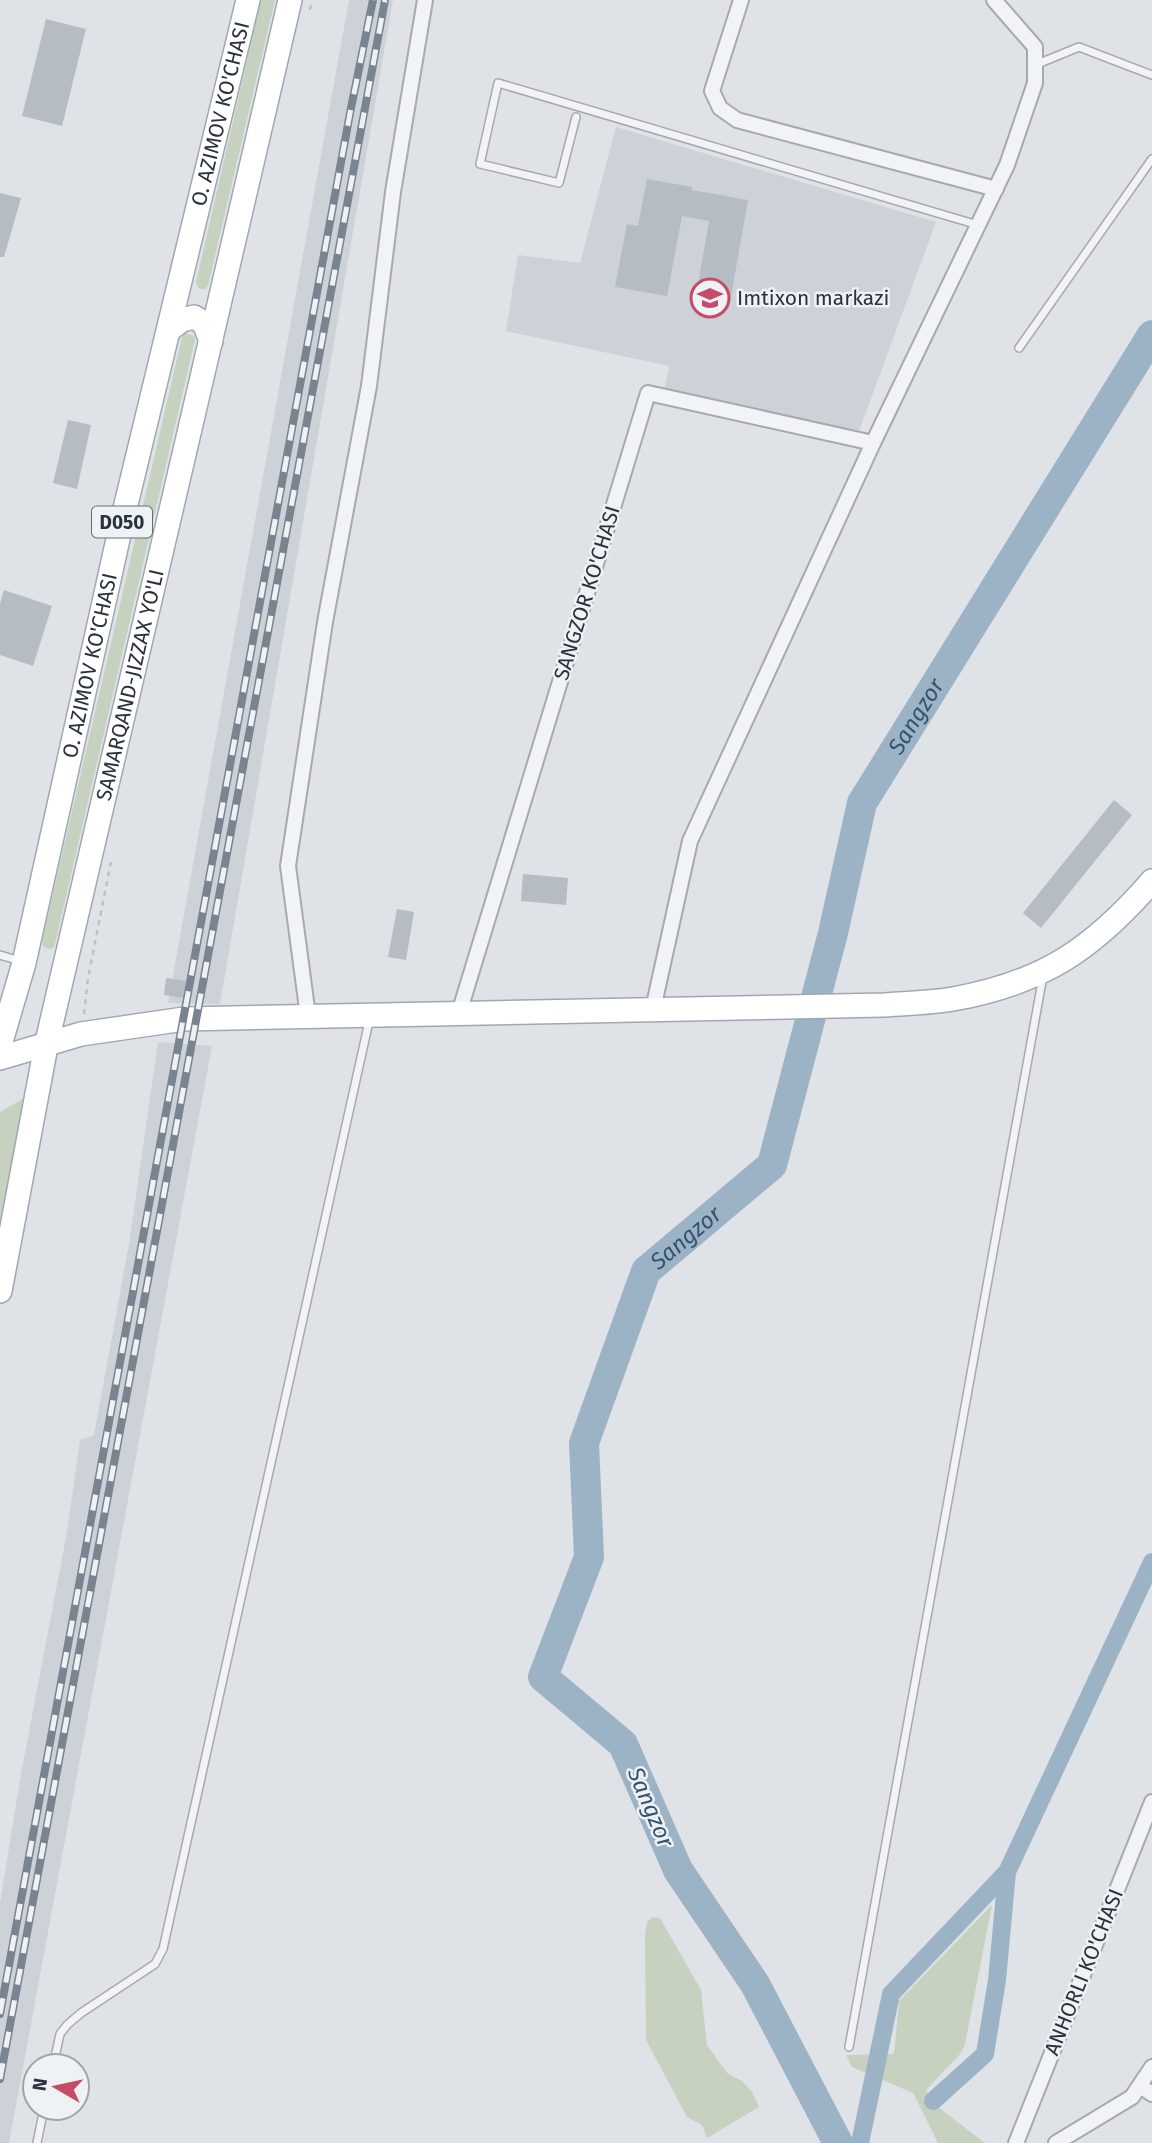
<svg xmlns="http://www.w3.org/2000/svg" width="1152" height="2143" font-family="'Fira Sans',sans-serif">
	<rect width="100%" height="100%" fill="#dfe3e7"/>
	<g fill="#cdd2d9">
		<polygon points="349,0 393,0 220,1004 168,1003"/>
		<polygon points="616,127 936,222 859,431 664,391 669,366 506,331 518,255 580,263"/>
		<polygon points="158,1042 212,1046 9,2143 0,2143 0,1903 21,1774 67,1532 80,1440 94,1435 129,1244"/>
	</g>
	<g fill="#c6d1c0">
		<path d="M 261,0 L 275,0 L 208,286 L 205,289 C 200,290 198,288 196,282 Z"/>
		<polygon points="185,333 194,336 195,340 55,944 53,948 48,949 43,946 42,941 182,337"/>
		<polygon points="26,1097 0,1233 0,1112"/>
		<polygon points="992,1905 965,2044 961,2053 926,2090 938,2107 985,2143 938,2143 913,2093 852,2067 846,2055 894,2054 899,2001"/>
		<polygon points="653,1917 660,1918 701,1990 707,2045 727,2073 742,2081 752,2092 759,2107 707,2138 702,2125 687,2117 646,2040 645,1935 647,1922"/>
	</g>
	<g fill="none" stroke-linecap="round" stroke-linejoin="round">
		<g stroke="#9cb3c5" stroke-width="18">
			<polyline points="933,2101 985,2054 997,1980 1007,1872"/>
			<polyline points="860,2143 891,1994 1007,1872 1152,1562"/>
		</g>
		<path stroke="#9cb3c5" stroke-width="30" id="s1" d="M 838,2143 L 755,1984 L 678,1870 L 623,1744 L 543,1677 L 589,1557 L 584,1443 L 646,1271 L 772,1165 L 833,933 L 862,803 L 1152,335"/>
	</g>
	<g fill="#b6bcc4">
		<polygon points="46,19 86,29 62,126 22,116"/>
		<polygon points="647,179 692,187 692,190 748,200 729,308 695,302 709,221 682,216 667,296 615,287 627,224 638,226"/>
		<polygon points="0,193 21,198 4,257 0,257"/>
		<polygon points="68,420 91,425 77,489 53,483"/>
		<polygon points="4,590 52,606 33,666 0,655 0,604"/>
		<polygon points="1114,800 1132,815 1041,928 1023,913"/>
		<polygon points="523,874 568,878 566,905 521,901"/>
		<polygon points="397,909 414,912 406,960 388,957"/>
		<polygon points="166,978 186,981 183,998 164,995"/>
	</g>
	<g fill="none" stroke-linecap="round" stroke-linejoin="round">
		<defs>
			<g id="service">
				<polyline points="1035,65 1079,47 1152,75"/>
				<polyline points="576,117 559,183 480,164 498,83 978,225"/>
				<polyline points="1019,348 1152,159"/>
				<polyline points="0,955 20,961"/>
				<polyline points="849,2047 1043,976"/>
				<polyline points="53,2066 60,2034 67,2025 81,2013 155,1964 163,1949 370,1017"/>
				<polyline points="37,2143 44,2108"/>
			</g>
			<g id="minor">
				<polyline points="741,0 712,91 720,108 737,120 996,189"/>
				<polyline points="653,1009 690,841 873,443"/>
				<polyline points="459,1013 648,393 873,443 1007,165 1035,83 1035,47 994,0"/>
				<polyline points="308,1016 288,866 325,622 369,386 393,192 425,0"/>
				<polyline points="1140,2086 1152,2094"/>
				<polyline points="1016,2143 1152,1802"/>
				<polyline points="1056,2143 1132,2097 1152,2067"/>
			</g>
			<g id="primary">
				<polyline points="169,330 182,320 194,317 204,323 211,341"/>
				<path id="s2" d="M 0,1045 L 24,963 L 122,521 L 248,0"/>
				<path d="M 0,1058 L 81,1034 L 184,1019 L 884,1005 C 907,1003 931,1003 953,999 C 1043,983 1093,949 1152,881"/>
				<path id="s3" d="M 0,1291 L 46,1046 L 290,0"/>
			</g>
		</defs>
		<use href="#service" stroke="#a5aab1" stroke-width="10"/>
		<use href="#minor" stroke="#a5aab1" stroke-width="18"/>
		<use href="#primary" stroke="#9fa8b2" stroke-width="26"/>
		<g stroke="#bdc1c6" stroke-width="2.5" stroke-dasharray="5 5" stroke-linecap="butt">
			<polyline points="310,10 312,0"/>
			<polyline points="84,1014 88,978 111,862"/>
		</g>
		<use href="#service" stroke="#f1f3f6" stroke-width="7"/>
		<use href="#minor" stroke="#f1f3f6" stroke-width="14"/>
		<use href="#primary" stroke="#fff" stroke-width="23"/>
		<defs>
			<g id="rail">
				<polyline points="0,2014 351,108 373,0"/>
				<polyline points="0,2079 385,0"/>
			</g>
		</defs>
		<use href="#rail" stroke="#798490" stroke-width="8"/>
		<use href="#rail" stroke="#eef2f5" stroke-width="5" stroke-dasharray="16" stroke-linecap="butt"/>
	</g>
	<defs>
		<symbol id="university-ring" viewBox="-11 -11 22 22"><circle r="9.5" fill="#eef2f5" stroke="#c54b68" stroke-width="1.5"/><path d="M0-5L7-2L0 1L-7-2ZM-4 1L0 2.5L4 1V4Q0 6-4 4Z" fill="#c54b68"/></symbol>
	</defs>
	<g fill-rule="evenodd">
		<use href="#university-ring" x="688" y="276" width="44" height="44"/>
	</g>
	<g text-anchor="middle" stroke-width="5" stroke-linejoin="round" paint-order="stroke">
		<rect fill="#eef2f5" stroke="#646c74" stroke-width="2" x="92" y="506.5" width="60" height="31" rx="5"/>
		<g font-size="19" font-weight="bold" fill="#29323d">
			<text x="122" y="529">D050</text>
		</g>
		<g font-size="21" fill="#29323d" stroke="#eef2f5">
			<text dy="7" stroke="none"><textPath href="#s2" startOffset="957">O. AZIMOV KO'CHASI</textPath></text>
			<text transform="translate(587 593) rotate(-73)" y="7">SANGZOR KO'CHASI</text>
			<text dy="7" stroke="none"><textPath href="#s2" startOffset="390">O. AZIMOV KO'CHASI</textPath></text>
			<text dy="7" stroke="none"><textPath href="#s3" startOffset="620">SAMARQAND-JIZZAX YO'LI</textPath></text>
			<text transform="translate(1084 1972) rotate(-68)" y="7">ANHORLI KO'CHASI</text>
		</g>
		<g font-size="21" fill="#29323d" stroke="#eef2f5" text-anchor="start">
			<text x="737" y="305">Imtixon markazi</text>
		</g>
		<g font-size="23" font-style="italic" fill="#35546e" stroke="#eef2f5">
			<text dy="8" stroke="none"><textPath href="#s1" startOffset="1624">Sangzor</textPath></text>
			<text dy="8" stroke="none"><textPath href="#s1" startOffset="1036">Sangzor</textPath></text>
			<text transform="translate(651 1807) rotate(67)" y="8">Sangzor</text>
		</g>
	</g>
	<g transform="translate(56 2087) rotate(279)"><circle r="33" fill="#eef2f5" stroke="#9fa5ab" stroke-width="2"/>
	<path d="M0-5L12 26L0 18L-12 26Z" fill="#c54b68"/>
	<text y="-10" font-size="19" font-weight="bold" text-anchor="middle" fill="#29323d">N</text>
	</g>
</svg>
